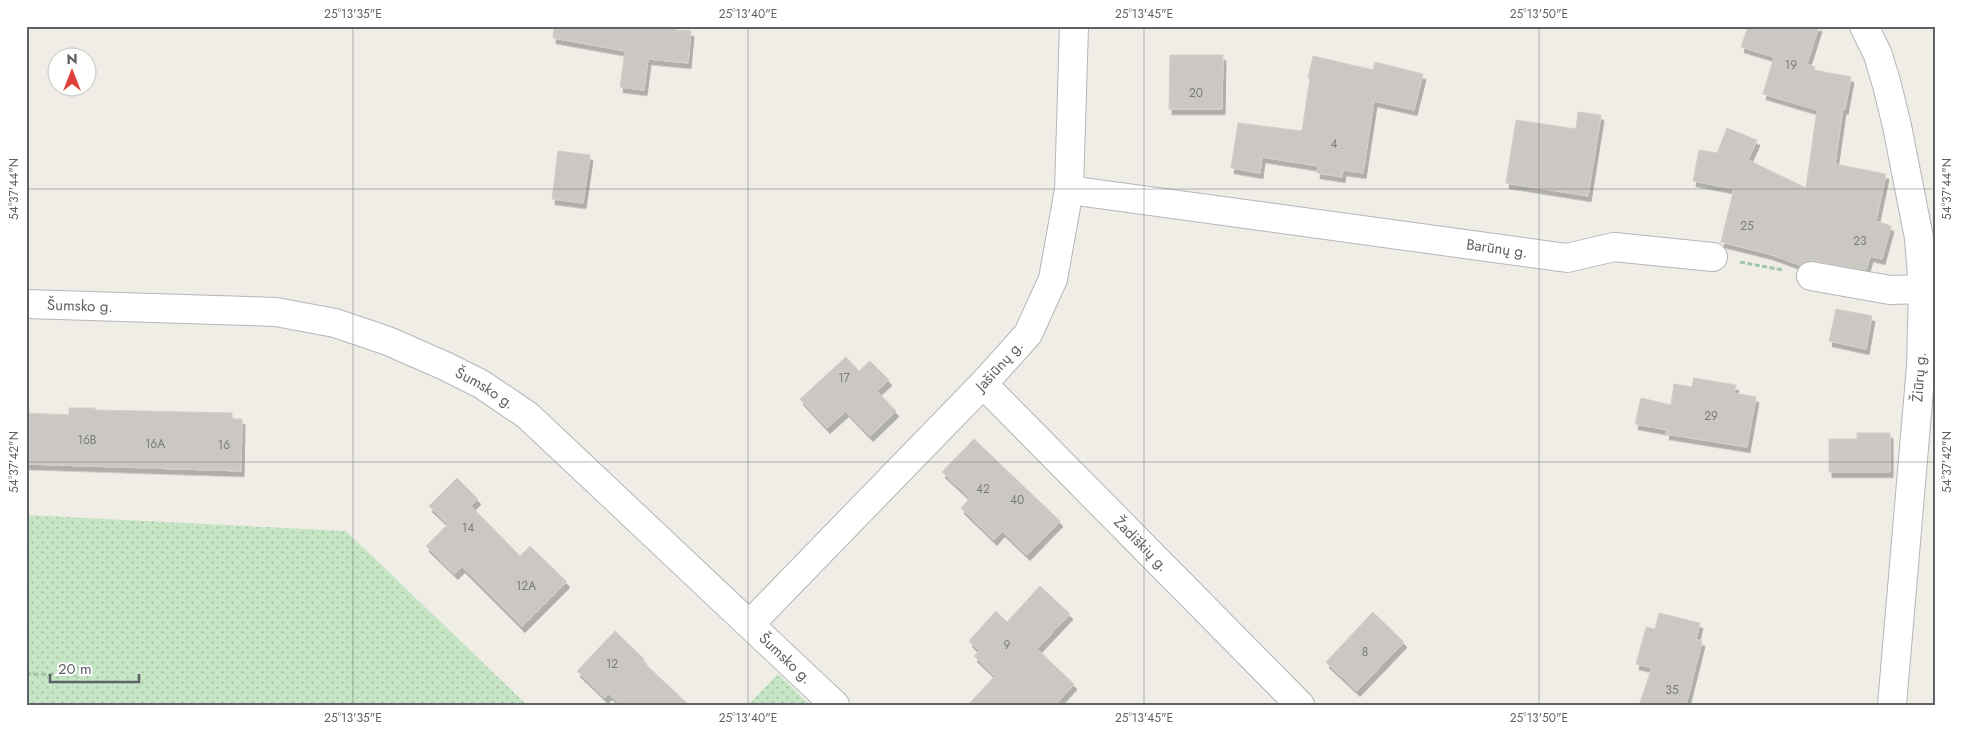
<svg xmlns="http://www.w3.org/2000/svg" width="1961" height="731" font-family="Jost,sans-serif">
	<defs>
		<pattern id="grass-dots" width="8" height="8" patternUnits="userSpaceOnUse" patternTransform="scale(1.25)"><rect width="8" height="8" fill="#c6e5c4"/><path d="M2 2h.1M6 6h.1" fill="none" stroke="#a4bda3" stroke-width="1.8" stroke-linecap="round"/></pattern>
		<filter id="shadow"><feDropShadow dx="3" dy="5.5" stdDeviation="0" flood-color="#0004"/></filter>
	</defs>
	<rect width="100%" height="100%" fill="#efede6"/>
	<g fill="url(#grass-dots)">
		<polygon points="26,515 346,531 527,705 26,705"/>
		<polygon points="778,674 810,705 748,705"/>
	</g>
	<g fill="#cbc8c4" stroke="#d4cec5" filter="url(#shadow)">
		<polygon points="554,26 677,26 676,30 691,31 688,63 648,59 644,90 620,87 625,51 553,38"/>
		<polygon points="1748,26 1819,26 1807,64 1815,67 1814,70 1851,77 1845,109 1843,108 1835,164 1886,174 1876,221 1891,226 1882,259 1870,256 1866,270 1814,261 1806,261 1800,265 1769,254 1721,242 1734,189 1693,181 1699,150 1717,153 1727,128 1757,140 1748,160 1806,188 1817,110 1763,94 1774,57 1741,47"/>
		<polygon points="1170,55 1223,55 1222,109 1169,109"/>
		<polygon points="1313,56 1373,70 1375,62 1423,74 1414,110 1374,101 1363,173 1343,170 1342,177 1317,173 1318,166 1262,157 1260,173 1231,168 1238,123 1302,131 1310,78 1308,78"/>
		<polygon points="1578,112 1601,115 1588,196 1506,183 1516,120 1576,129"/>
		<polygon points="558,151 590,155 583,203 552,199"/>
		<polygon points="1836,309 1872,316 1866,349 1829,341"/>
		<polygon points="846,357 859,371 870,361 889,380 877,391 896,411 870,436 846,411 827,428 800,399"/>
		<polygon points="1694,378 1736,385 1734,393 1756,397 1747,447 1666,434 1667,430 1635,424 1641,398 1671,405 1674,384 1692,387"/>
		<polygon points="69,408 95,408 95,410 232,413 232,419 242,419 241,471 26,464 26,413 69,415"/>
		<polygon points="1857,433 1890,433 1890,472 1829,472 1829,439 1857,439"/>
		<polygon points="974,439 1060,521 1027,555 1002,531 994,540 961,508 970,498 942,472"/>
		<polygon points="457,478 478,499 471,506 520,556 530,546 567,582 522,627 462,567 455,574 426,546 448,524 429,506"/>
		<polygon points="1040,586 1070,614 1037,649 1074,684 1055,705 968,705 995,676 974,656 979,651 969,641 996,611 1007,622"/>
		<polygon points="1373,612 1404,642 1357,691 1326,662"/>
		<polygon points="1659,613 1700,623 1696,639 1702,641 1686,705 1639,705 1652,668 1636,664 1646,627 1655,629"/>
		<polygon points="615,631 644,659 642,661 689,705 621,705 609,694 605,698 577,671"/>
	</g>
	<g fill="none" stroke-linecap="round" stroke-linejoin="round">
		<defs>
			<g id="minor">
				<polyline points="1864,26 1878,55 1887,85 1897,126 1919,238 1923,289 1921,366 1892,705"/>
				<path id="s1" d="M 1069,190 L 1567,258 L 1614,247 L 1713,257"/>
				<polyline points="1811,276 1890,290 1923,289"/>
				<path id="s2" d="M 26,304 L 276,312 L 335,323 L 388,341 L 445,366 L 481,384 L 527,415 L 835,705"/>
				<path id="s3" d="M 983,384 L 1300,705"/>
				<path id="s4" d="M 750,624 L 983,384 L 1028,334 L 1053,279 L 1069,190 L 1074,26"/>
			</g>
		</defs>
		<use href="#minor" stroke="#b3b7ba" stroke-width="30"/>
		<g stroke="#9ec6a7" stroke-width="3" stroke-dasharray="5 2.5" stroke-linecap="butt">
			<polyline points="1740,262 1783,270"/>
			<polyline points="26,674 77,675"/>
		</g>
		<use href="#minor" stroke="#fff" stroke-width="28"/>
	</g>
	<path fill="none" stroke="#5e6266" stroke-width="1" stroke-opacity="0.45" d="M 353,26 L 353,705M 748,26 L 748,705M 1144,26 L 1144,705M 1539,26 L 1539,705M 1934,26 L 1934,705M 26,189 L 1935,189M 26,462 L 1935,462"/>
	<g text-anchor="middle" stroke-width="5" stroke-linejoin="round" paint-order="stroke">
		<g font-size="12" fill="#797c7e">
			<text x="1791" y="69">19</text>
			<text x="1196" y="97">20</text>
			<text x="1334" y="148">4</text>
			<text x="1747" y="230">25</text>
			<text x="1860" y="245">23</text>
			<text x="844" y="382">17</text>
			<text x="1711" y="420">29</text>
			<text x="87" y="444">16B</text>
			<text x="155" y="448">16A</text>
			<text x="224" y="449">16</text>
			<text x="983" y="493">42</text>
			<text x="1017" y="504">40</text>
			<text x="468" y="532">14</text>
			<text x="526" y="590">12A</text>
			<text x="1007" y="649">9</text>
			<text x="1365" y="656">8</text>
			<text x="612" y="668">12</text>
			<text x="1672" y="694">35</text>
		</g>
		<g font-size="15" fill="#5e6266" stroke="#fff">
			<text dy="5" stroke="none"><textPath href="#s1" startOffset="432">Barūnų g.</textPath></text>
			<text dy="5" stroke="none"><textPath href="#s2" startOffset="54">Šumsko g.</textPath></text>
			<text dy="5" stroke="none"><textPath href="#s4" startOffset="359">Jašiūnų g.</textPath></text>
			<text transform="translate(1919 377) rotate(-86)" y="5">Žiūrų g.</text>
			<text dy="5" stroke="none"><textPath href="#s2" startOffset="474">Šumsko g.</textPath></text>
			<text dy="5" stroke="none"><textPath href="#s3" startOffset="225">Žadiškių g.</textPath></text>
			<text dy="5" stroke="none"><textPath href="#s2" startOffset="879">Šumsko g.</textPath></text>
		</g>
	</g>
	<rect width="1961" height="731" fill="none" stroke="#ffffff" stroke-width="55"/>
	<g transform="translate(72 72)"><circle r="24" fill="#ffffff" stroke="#bfc0c2"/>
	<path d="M0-4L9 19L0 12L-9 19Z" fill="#e0403c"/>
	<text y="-8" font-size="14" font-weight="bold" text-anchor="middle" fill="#5e6266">N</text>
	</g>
	<path d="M50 674v8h89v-8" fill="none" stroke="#5e6266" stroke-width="2.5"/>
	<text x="58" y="674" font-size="15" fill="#5e6266" stroke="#ffffff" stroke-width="4" paint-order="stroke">20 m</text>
	<rect x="28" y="28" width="1906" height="676" fill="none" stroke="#5e6266" stroke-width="2"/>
	<g font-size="12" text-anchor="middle" fill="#5e6266">
		<text x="353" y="18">25°13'35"E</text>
		<text x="748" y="18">25°13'40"E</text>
		<text x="1144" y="18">25°13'45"E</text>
		<text x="1539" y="18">25°13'50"E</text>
		<text transform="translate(14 189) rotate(-90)" y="4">54°37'44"N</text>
		<text transform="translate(1947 189) rotate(-90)" y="4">54°37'44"N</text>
		<text transform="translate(14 462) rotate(-90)" y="4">54°37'42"N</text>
		<text transform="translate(1947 462) rotate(-90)" y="4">54°37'42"N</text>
		<text x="353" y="722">25°13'35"E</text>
		<text x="748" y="722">25°13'40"E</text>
		<text x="1144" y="722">25°13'45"E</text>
		<text x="1539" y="722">25°13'50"E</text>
	</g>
</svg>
